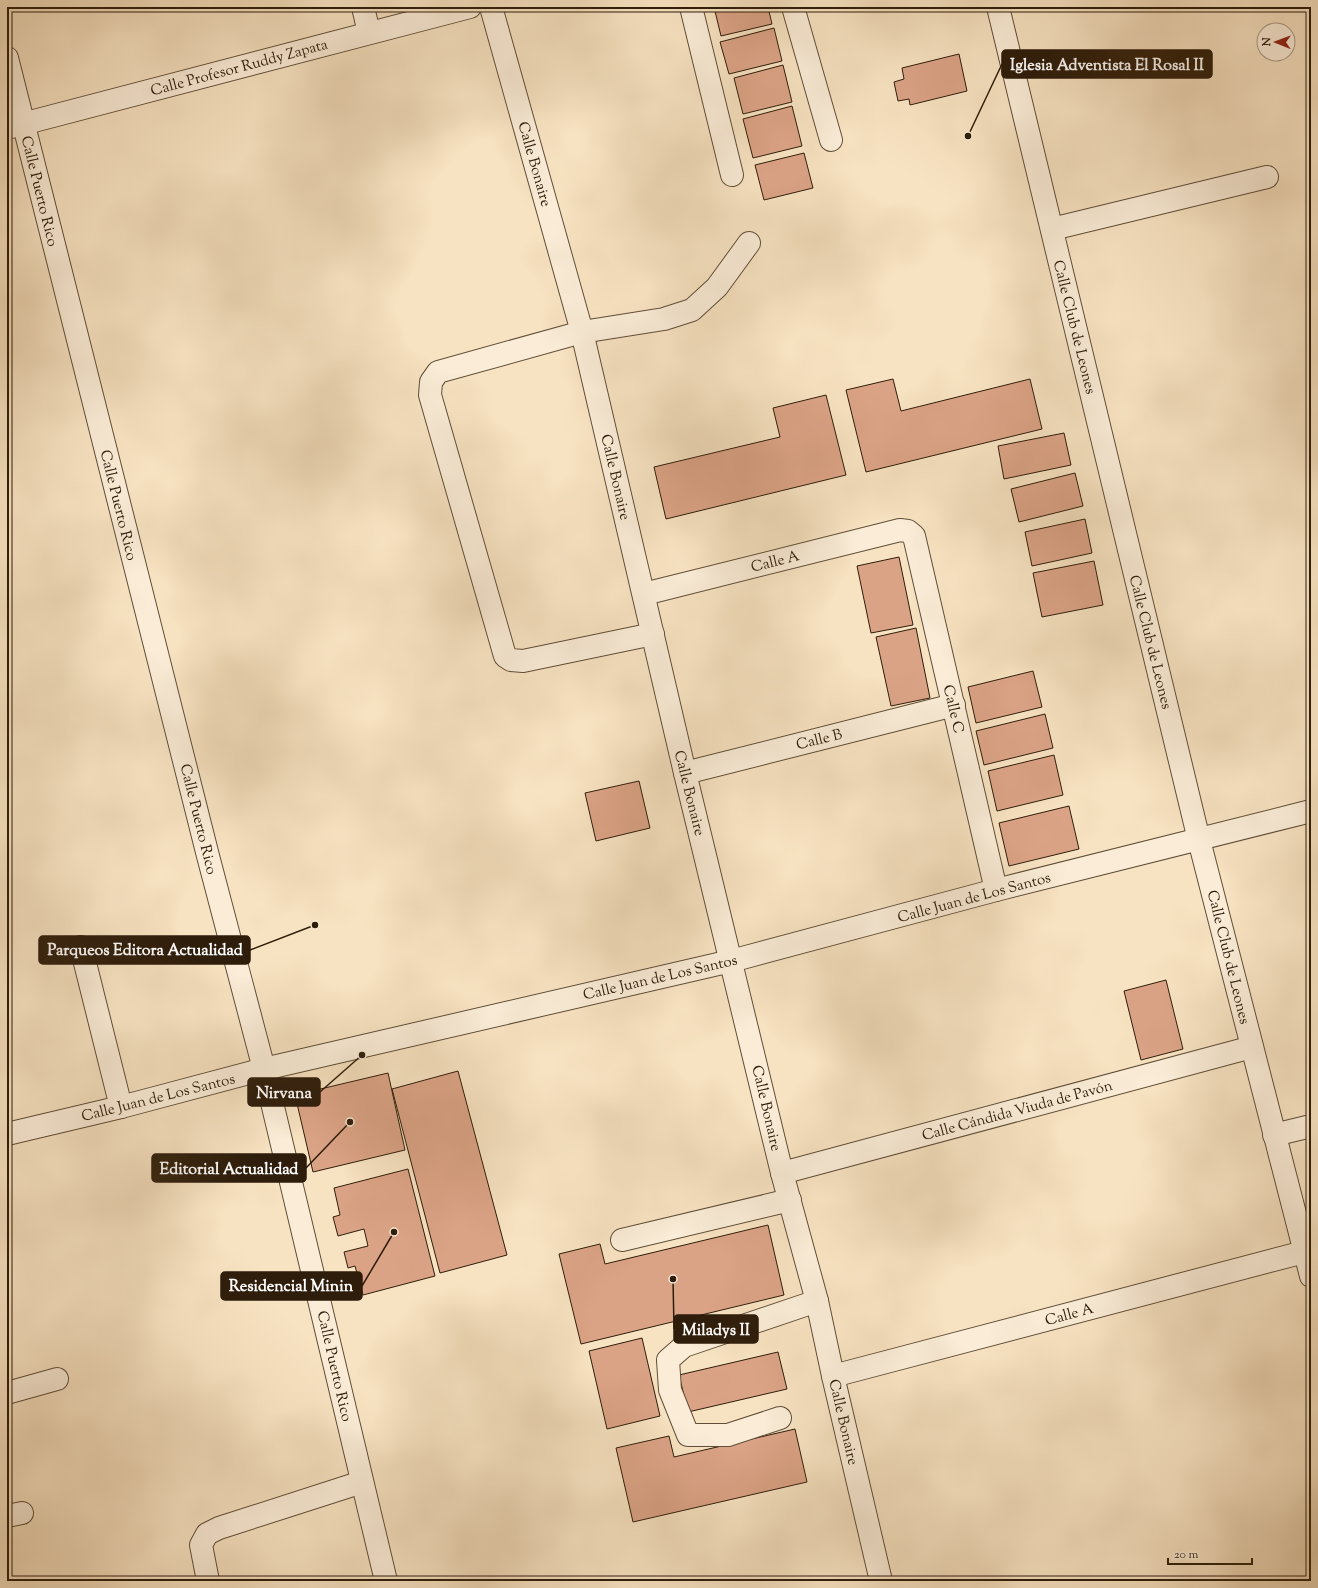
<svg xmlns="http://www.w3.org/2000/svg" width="1318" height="1588" font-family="'Sorts Mill Goudy',serif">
	<rect width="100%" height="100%" fill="#f7e2c1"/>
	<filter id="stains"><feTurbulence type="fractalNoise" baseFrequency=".005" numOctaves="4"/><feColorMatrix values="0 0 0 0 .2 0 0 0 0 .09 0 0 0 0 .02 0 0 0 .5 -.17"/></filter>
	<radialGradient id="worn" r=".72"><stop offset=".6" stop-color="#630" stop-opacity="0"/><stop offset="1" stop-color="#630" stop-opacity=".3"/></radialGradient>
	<g fill="#dba386" stroke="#2e1d0b">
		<polygon points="714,7 768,7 772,24 721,36"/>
		<polygon points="774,28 782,61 729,74 720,42"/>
		<polygon points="959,54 967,91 910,105 909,99 898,101 894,82 904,79 902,68"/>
		<polygon points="783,65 792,102 743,114 734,78"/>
		<polygon points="792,106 802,146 753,158 743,119"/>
		<polygon points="804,153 813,188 764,200 755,165"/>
		<polygon points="893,379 901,411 1030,379 1042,429 866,472 846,390"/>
		<polygon points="826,395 846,475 666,519 654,467 780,437 773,408"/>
		<polygon points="1064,433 1071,465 1004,479 998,446"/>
		<polygon points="1075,473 1083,506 1019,522 1011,489"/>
		<polygon points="1085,519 1092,553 1032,566 1025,532"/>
		<polygon points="899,557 913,625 871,633 857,566"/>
		<polygon points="1094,561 1103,605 1042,617 1033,573"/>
		<polygon points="916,628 930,698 891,706 876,637"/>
		<polygon points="1033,671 1042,707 976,723 968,687"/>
		<polygon points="1045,714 1053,748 984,765 976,731"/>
		<polygon points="1054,755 1063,795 997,811 988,771"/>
		<polygon points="639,781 650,828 596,841 585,793"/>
		<polygon points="1069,806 1079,849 1009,866 999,823"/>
		<polygon points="1166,980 1183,1049 1141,1060 1124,991"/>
		<polygon points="458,1071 507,1255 440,1273 392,1089"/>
		<polygon points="388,1073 405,1150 313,1172 295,1095"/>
		<polygon points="408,1169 435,1276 363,1295 355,1266 348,1268 344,1252 368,1246 364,1229 338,1236 333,1217 340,1215 334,1188"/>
		<polygon points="768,1225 784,1295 581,1344 559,1254 600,1244 605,1264"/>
		<polygon points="642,1338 660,1416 607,1429 589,1351"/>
		<polygon points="778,1352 787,1389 688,1412 679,1375"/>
		<polygon points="795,1429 807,1482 633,1522 616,1448 669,1436 674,1457"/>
	</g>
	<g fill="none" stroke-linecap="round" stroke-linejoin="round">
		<defs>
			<g id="minor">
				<polyline points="363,7 369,33"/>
				<polyline points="491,7 582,332 685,773 782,1173 817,1301 833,1376 881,1581"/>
				<polyline points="691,7 732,175"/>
				<polyline points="793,7 831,140"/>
				<polyline points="998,7 1199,840 1311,1276"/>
				<polyline points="7,58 208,856 264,1069 386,1581"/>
				<polyline points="7,128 470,7"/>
				<polyline points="1052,229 1267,177"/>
				<polyline points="644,594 900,530 908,531 914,536 996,890"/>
				<polyline points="653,634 523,661 511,660 505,656 430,395 431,382 438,372 582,332 664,319 692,310 717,287 749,243"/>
				<polyline points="685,773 954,705"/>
				<polyline points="81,947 121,1107"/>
				<polyline points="7,1134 121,1107 264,1069 731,961 996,890 1311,811"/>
				<polyline points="1274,1135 1311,1126"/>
				<polyline points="782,1173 1252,1047"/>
				<polyline points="622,1240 790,1200"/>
				<polyline points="833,1376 1304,1252"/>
				<polyline points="7,1393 57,1379"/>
				<polyline points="780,1418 728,1435 688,1435 670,1390 668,1360 684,1346 817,1301"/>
				<polyline points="7,1516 22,1513"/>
				<polyline points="208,1581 201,1545 207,1534 219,1528 362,1482"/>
			</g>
		</defs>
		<use href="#minor" stroke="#604e38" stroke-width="24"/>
		<use href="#minor" stroke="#faecd7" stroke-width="22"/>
	</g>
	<g text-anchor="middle" stroke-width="3" stroke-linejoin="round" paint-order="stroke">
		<g font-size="15" fill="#2e1d0b" stroke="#faecd7">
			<text transform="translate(239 67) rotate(-15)" y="5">Calle Profesor Ruddy Zapata</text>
			<text transform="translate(535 164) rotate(74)" y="5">Calle Bonaire</text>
			<text transform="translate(40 191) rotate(76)" y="5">Calle Puerto Rico</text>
			<text transform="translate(1075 327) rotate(76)" y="5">Calle Club de Leones</text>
			<text transform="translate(616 477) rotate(77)" y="5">Calle Bonaire</text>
			<text transform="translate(119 505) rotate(76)" y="5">Calle Puerto Rico</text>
			<text transform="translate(775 561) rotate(-14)" y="5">Calle A</text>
			<text transform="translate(1151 642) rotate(76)" y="5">Calle Club de Leones</text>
			<text transform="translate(954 709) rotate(77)" y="5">Calle C</text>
			<text transform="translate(819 739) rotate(-14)" y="5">Calle B</text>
			<text transform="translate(690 793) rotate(76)" y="5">Calle Bonaire</text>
			<text transform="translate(199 819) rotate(76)" y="5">Calle Puerto Rico</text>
			<text transform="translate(974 897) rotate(-15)" y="5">Calle Juan de Los Santos</text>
			<text transform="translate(1229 957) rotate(76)" y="5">Calle Club de Leones</text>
			<text transform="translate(660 977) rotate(-13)" y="5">Calle Juan de Los Santos</text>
			<text transform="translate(158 1097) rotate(-14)" y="5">Calle Juan de Los Santos</text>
			<text transform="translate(767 1108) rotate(77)" y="5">Calle Bonaire</text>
			<text transform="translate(1017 1110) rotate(-15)" y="5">Calle Cándida Viuda de Pavón</text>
			<text transform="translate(1069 1314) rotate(-15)" y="5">Calle A</text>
			<text transform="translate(335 1366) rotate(77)" y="5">Calle Puerto Rico</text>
			<text transform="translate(844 1422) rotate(77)" y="5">Calle Bonaire</text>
		</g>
	</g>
	<path fill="none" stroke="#2e1d0b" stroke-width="1.5" d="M968 136L1002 64M315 925L250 950M362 1055L320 1092M350 1122L306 1168M394 1232L362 1286M673 1279L674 1329"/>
	<g fill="#2e1d0b" stroke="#faecd7" stroke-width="1.5">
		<circle cx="968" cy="136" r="4"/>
		<circle cx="315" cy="925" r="4"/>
		<circle cx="362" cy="1055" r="4"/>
		<circle cx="350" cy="1122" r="4"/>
		<circle cx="394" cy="1232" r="4"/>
		<circle cx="673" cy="1279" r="4"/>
	</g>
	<g fill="#2e1d0b" stroke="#2e1d0b" stroke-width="1.5">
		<rect x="1002" y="50" width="210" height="28" rx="4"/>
		<rect x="39" y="936" width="211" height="28" rx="4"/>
		<rect x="248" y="1078" width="72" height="28" rx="4"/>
		<rect x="152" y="1154" width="154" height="28" rx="4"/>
		<rect x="221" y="1272" width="141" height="28" rx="4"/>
		<rect x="674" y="1315" width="84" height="28" rx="4"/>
	</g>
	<g font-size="16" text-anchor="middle" font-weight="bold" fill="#fff">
		<text x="1107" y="70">Iglesia Adventista El Rosal II</text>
		<text x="145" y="955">Parqueos Editora Actualidad</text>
		<text x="284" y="1098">Nirvana</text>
		<text x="229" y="1174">Editorial Actualidad</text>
		<text x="291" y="1291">Residencial Minin</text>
		<text x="716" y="1335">Miladys II</text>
	</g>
	<rect width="1318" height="1588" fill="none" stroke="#f7e2c1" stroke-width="24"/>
	<rect x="8" y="8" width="1302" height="1572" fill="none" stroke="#2e1d0b" stroke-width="2"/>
	<rect x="12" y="12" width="1294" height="1564" fill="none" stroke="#2e1d0b"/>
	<g transform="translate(1276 42) rotate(271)"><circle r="19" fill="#faecd7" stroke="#a89985"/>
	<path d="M0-3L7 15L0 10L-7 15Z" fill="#8f2418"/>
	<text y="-6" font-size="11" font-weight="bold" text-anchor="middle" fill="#2e1d0b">N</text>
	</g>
	<path d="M1168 1558v6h84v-6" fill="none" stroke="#2e1d0b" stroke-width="2"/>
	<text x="1174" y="1558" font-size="12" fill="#2e1d0b" stroke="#faecd7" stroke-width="3" paint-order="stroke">20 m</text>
	<rect width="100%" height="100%" filter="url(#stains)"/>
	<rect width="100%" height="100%" fill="url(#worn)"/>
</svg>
